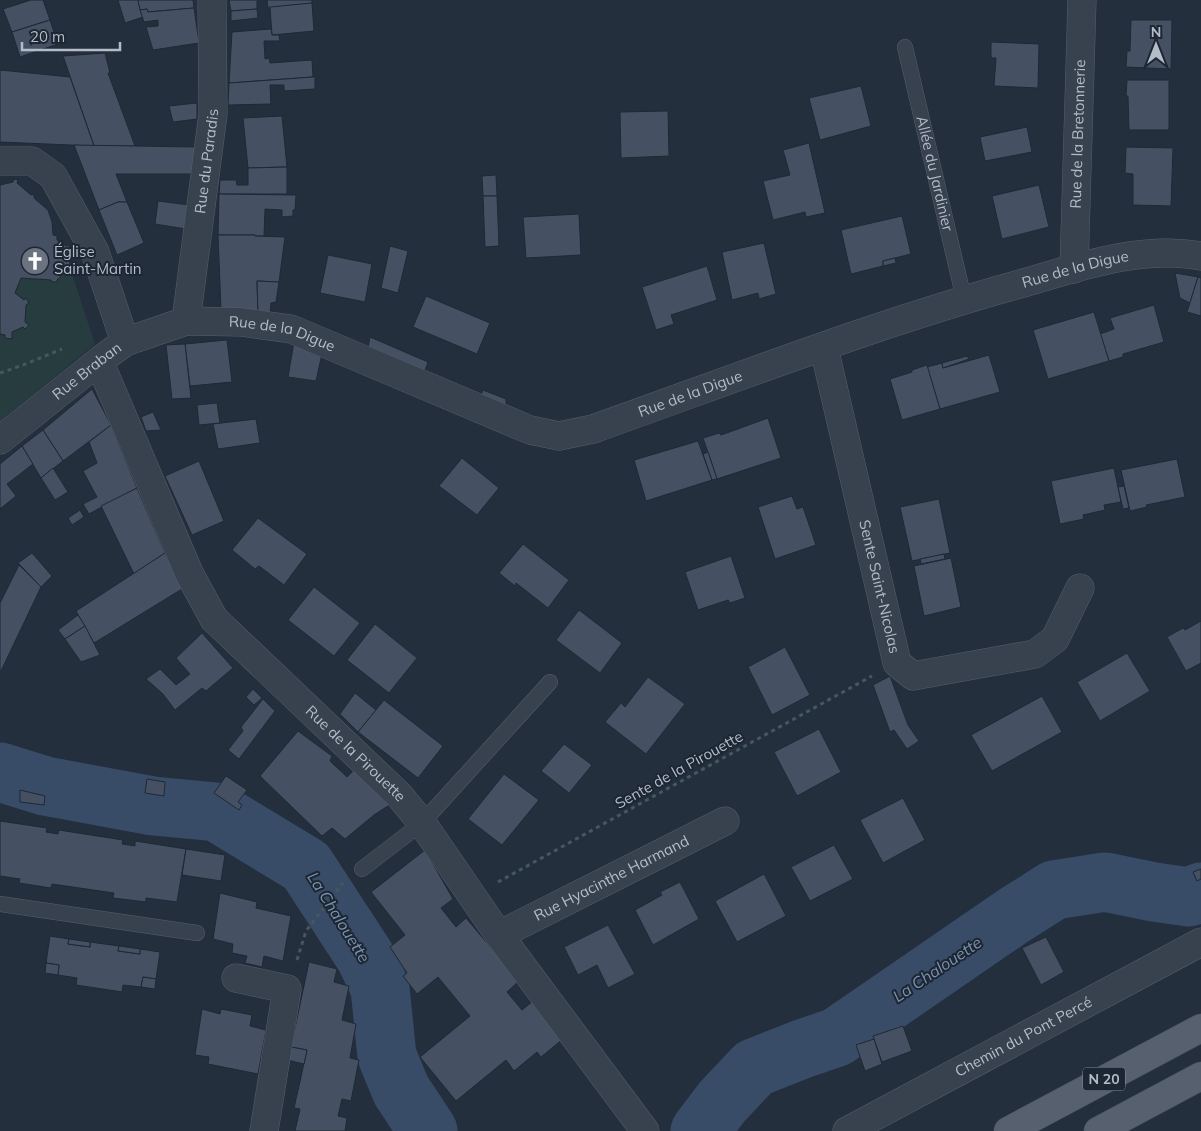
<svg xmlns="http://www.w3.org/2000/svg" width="1201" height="1131" font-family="Mulish,sans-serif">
	<rect width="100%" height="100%" fill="#242f3e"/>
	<polygon fill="#263c3f" points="68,269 71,271 95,344 0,421 0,334 12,339 12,332 23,327 25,329 29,325 25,322 26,305 28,303 26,299 24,300 15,293 21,278 51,280 52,282 57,282 57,280"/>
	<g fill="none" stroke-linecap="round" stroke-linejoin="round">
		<g stroke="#394c67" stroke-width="59">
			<polyline points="0,772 45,786 153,806 217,812 306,866 366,958 380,988 387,1056 401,1090 428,1131"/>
			<polyline points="700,1131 722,1102 754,1068 802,1049 837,1037 1013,916 1054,890 1105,882 1154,892 1189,897 1201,892"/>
		</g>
	</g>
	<g fill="#455162" stroke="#1f2835">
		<polygon points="31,0 43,0 50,20 12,32 3,9"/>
		<polygon points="118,0 138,0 143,17 125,23"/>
		<polygon points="138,0 193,0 194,8 148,12 147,9 140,10"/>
		<polygon points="229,0 257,0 257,9 231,11"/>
		<polygon points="267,0 312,0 312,3 268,8"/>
		<polygon points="312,3 314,31 272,35 270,7"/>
		<polygon points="194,8 199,43 153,50 146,27 158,26 158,20 144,22 140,10 147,9 148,12"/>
		<polygon points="257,9 258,18 231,21 231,11"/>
		<polygon points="50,20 58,44 20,57 12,32"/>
		<polygon points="1131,20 1172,20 1171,69 1126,67 1127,51 1130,51"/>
		<polygon points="271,29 272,35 279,35 280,41 264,41 265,59 269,58 270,63 312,60 313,77 229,83 232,32"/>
		<polygon points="991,42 1039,44 1038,88 994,86 996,58 991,58"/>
		<polygon points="105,53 110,73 108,73 135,146 94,146 63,56"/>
		<polygon points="0,70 70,77 94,146 0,142"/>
		<polygon points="313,77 315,77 315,89 284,91 284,85 270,85 271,104 228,105 229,83"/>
		<polygon points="1127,80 1169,80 1169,130 1129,130 1128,96 1126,96"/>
		<polygon points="861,86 871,126 820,140 809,98"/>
		<polygon points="197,103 197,119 173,122 169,106"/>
		<polygon points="668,111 669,156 621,158 620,112"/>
		<polygon points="282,116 287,167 248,168 243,118"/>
		<polygon points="1027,127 1032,152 985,161 980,137"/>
		<polygon points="809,143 825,213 806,217 805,212 773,220 763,181 790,175 783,150"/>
		<polygon points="74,145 196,147 194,174 116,174 127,202 118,202 99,210"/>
		<polygon points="1126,147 1173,148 1171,206 1133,205 1133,174 1125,173"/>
		<polygon points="287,167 287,194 219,194 220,180 236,180 237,185 248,185 248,168"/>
		<polygon points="496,175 497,196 483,196 482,176"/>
		<polygon points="14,179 18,180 17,183 31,195 33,194 35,199 48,210 52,222 53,235 57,236 57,240 66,246 68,245 71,249 68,251 70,264 73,268 71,271 68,269 57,280 57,282 52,282 51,280 21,278 15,293 24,300 26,298 29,303 26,305 25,322 29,325 25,329 23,327 12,332 12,339 5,338 5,335 0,334 0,185 13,182"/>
		<polygon points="1039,185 1049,227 1002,239 992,196"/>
		<polygon points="219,194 296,195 295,210 293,210 293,216 282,217 282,210 265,209 264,236 255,236 255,235 218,235"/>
		<polygon points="483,196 497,196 499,246 485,247"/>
		<polygon points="158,201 189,205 186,229 155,224"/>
		<polygon points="118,202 127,202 144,243 117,255 99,210"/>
		<polygon points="579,214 581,255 526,258 523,217"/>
		<polygon points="902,216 911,254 883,261 883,266 851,274 841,230"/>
		<polygon points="218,235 255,235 255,236 285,237 279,282 257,281 258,313 221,310"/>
		<polygon points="764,243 776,294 759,299 758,293 732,300 722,252"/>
		<polygon points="390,246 408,251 398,293 381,288"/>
		<polygon points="328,255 372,264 365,302 320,293"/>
		<polygon points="895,258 896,263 883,266 883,261"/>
		<polygon points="707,266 717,300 671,315 674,324 656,330 642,287"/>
		<polygon points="1175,273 1198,277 1190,303 1180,298"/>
		<polygon points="1198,277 1201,278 1201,316 1187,312"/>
		<polygon points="257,281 279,282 276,302 271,303 270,314 258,313"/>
		<polygon points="426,296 490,323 477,354 413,327"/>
		<polygon points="1154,305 1164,342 1123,354 1123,357 1109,361 1100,334 1114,329 1110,318"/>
		<polygon points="1094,312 1109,361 1048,379 1033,330"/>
		<polygon points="370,337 428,362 423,376 367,352"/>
		<polygon points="227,340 232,382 190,386 185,344"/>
		<polygon points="294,342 322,354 316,381 288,377"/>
		<polygon points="185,344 191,398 172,399 166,345"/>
		<polygon points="989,355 1000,392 940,409 927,367 942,363 943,368"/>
		<polygon points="967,356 969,359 943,368 942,363"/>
		<polygon points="927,365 940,409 902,420 890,379 912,372 912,370"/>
		<polygon points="92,389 111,425 63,461 43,430"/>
		<polygon points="483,390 506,399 506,412 479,400"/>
		<polygon points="217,403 220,423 199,425 197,405"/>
		<polygon points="153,412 161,430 146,431 141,417"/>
		<polygon points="768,418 781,458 717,479 703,438 719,433 721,435"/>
		<polygon points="256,419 260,443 218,449 213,424"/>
		<polygon points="111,425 137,488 89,514 83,504 97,497 83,471 97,463 89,442"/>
		<polygon points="43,430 63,461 41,478 22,446"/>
		<polygon points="698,441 712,480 646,501 634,460"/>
		<polygon points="22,446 33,464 7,484 16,496 0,509 0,464"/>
		<polygon points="708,452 717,479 712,480 703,454"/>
		<polygon points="462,458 499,488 477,515 439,486"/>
		<polygon points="1177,459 1185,497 1146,505 1147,507 1130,511 1121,470"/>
		<polygon points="199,461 224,521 192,535 165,476"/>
		<polygon points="53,468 68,492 55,500 41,478"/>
		<polygon points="1114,468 1121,502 1104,505 1105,510 1083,515 1084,519 1060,524 1051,481"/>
		<polygon points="1124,486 1129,508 1123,509 1118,487"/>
		<polygon points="137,488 165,553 134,574 101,506"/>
		<polygon points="792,496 797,509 803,507 816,545 775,559 758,507"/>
		<polygon points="939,499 950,553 912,561 900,507"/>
		<polygon points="80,510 84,517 72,525 68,518"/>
		<polygon points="258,518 307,554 284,585 259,566 255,569 232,550"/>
		<polygon points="523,544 569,580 548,608 516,583 515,586 499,573"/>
		<polygon points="32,553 52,576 41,587 18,563"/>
		<polygon points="165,553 182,589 94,643 76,611"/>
		<polygon points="944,554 945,559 921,564 920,559"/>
		<polygon points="731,556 745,598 730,603 728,600 698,610 685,572"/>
		<polygon points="951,558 961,607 924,616 914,566"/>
		<polygon points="19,565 41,587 0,673 0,603"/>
		<polygon points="314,587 360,623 334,656 288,620"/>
		<polygon points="579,610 622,643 600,673 556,640"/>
		<polygon points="78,615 85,626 65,639 58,630"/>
		<polygon points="1201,621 1201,663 1186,671 1167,637 1183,628 1185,630"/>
		<polygon points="375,624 417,658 389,693 347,660"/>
		<polygon points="85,626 100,655 81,662 65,639"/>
		<polygon points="202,633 233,668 206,691 202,688 175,710 163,694 146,679 160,669 176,685 190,674 176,658"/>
		<polygon points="785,647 810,695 772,715 748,667"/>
		<polygon points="1127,653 1150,691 1100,721 1077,682"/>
		<polygon points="890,676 908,725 919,741 907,749 894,730 890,732 873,685"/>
		<polygon points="648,677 685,704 646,754 605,722 621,703 625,707"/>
		<polygon points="253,689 262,698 254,705 246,697"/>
		<polygon points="355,693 376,710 358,732 340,714"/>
		<polygon points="1042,696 1062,732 992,771 971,735"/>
		<polygon points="263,699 275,711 239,759 228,750 243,731 241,727"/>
		<polygon points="384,700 443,746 418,778 358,732"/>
		<polygon points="819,729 841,772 797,796 774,752"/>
		<polygon points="298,731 332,756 330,761 347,777 354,770 391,804 374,815 345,839 332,828 322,836 260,776"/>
		<polygon points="564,744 592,765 569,793 541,771"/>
		<polygon points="504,774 539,800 502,845 468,819"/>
		<polygon points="226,776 247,790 238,802 242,805 239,810 214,793"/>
		<polygon points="147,779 165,782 164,796 145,793"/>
		<polygon points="20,790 45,796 44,805 20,802"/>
		<polygon points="903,798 925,840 883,863 860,820"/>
		<polygon points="0,821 47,828 46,832 58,834 59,830 123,840 122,844 135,846 135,841 186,849 177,902 146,898 146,902 113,898 114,893 52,884 51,888 19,883 20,879 0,876"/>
		<polygon points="834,845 853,879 810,901 791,867"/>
		<polygon points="186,849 225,855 221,881 182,875"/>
		<polygon points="425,850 453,899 441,908 456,927 466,918 519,981 507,992 522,1010 533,1001 564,1038 541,1057 537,1052 514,1071 506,1060 456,1101 420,1057 470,1016 438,977 417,994 403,976 407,973 390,947 405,935 371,892"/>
		<polygon points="1201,869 1201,879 1197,881 1193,872"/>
		<polygon points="764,874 786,916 737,942 715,901"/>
		<polygon points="680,882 699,919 653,945 635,910 662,895 660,892"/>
		<polygon points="220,893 257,902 256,908 291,916 283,961 264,956 262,967 245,963 247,956 232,953 233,944 213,939"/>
		<polygon points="608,925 635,974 608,988 597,965 578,975 564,947"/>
		<polygon points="50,936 69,939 68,944 90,947 90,942 119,946 118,951 140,954 140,949 160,952 156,979 143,977 141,987 123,985 122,992 76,985 77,978 58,975 59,965 46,963"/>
		<polygon points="1046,937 1064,972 1041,985 1022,948"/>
		<polygon points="69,939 90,942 90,947 68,944"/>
		<polygon points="119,946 140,949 140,954 118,951"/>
		<polygon points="309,962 337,969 334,982 349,986 342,1020 356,1024 350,1058 359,1060 351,1101 342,1099 338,1116 347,1118 345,1131 295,1131 300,1109 294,1108 307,1050 291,1047"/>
		<polygon points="46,963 59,965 58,975 45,973"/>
		<polygon points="143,977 156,979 155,989 141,987"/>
		<polygon points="202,1009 220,1014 221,1009 252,1015 250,1026 266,1030 258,1074 208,1064 209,1057 195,1055"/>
		<polygon points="903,1026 912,1051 882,1062 873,1036"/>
		<polygon points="874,1039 882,1064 865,1071 856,1045"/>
		<polygon points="291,1047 307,1050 304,1064 287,1060"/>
	</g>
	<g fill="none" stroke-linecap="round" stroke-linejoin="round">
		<defs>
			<g id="lane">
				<path id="s1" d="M 905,47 L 964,299"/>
				<polyline points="362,869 422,823 550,682"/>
				<polyline points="0,904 197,933"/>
			</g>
			<g id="street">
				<polyline points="0,161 32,161 53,176 95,252 125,342"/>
				<path id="s2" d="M 1074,269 L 1082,0"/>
				<path id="s3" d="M 186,321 L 213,114 L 212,0"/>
				<path id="s4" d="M 824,348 L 897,663 L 913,676 L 1035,654 L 1055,639 L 1080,588"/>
				<path id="s5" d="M 99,361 L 189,573 L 214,619 L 399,795 L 422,823 L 499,935 L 645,1131"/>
				<path id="s6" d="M 0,440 L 99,361 L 125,342 L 186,321 L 241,322 L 291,329 L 530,430 L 559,436 L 593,429 C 737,378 880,322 1027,282 C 1082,266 1143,245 1201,256"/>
				<path id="s7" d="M 499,935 L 725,821"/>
				<polyline points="236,978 287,989 264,1131"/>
				<path id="s8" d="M 847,1131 L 1201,942"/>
			</g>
			<g id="primary">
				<polyline points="1008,1131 1201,1028"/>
				<polyline points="1098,1131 1201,1076"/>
			</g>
		</defs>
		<use href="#lane" stroke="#565f6c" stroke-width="16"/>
		<use href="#street" stroke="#565f6c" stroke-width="29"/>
		<use href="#primary" stroke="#414a57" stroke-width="29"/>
		<g stroke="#44595c" stroke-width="3" stroke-dasharray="4 4" stroke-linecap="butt">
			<polyline points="0,373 23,365 62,349"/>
			<polyline points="498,882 872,676"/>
			<polyline points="297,960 306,931 343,883"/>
		</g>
		<use href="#lane" stroke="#38414e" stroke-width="15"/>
		<use href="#street" stroke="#38414e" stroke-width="28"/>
		<use href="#primary" stroke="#56606e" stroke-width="28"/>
	</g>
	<defs>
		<symbol id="church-disc" viewBox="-11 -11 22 22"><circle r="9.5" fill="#6b7280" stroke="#1d2633"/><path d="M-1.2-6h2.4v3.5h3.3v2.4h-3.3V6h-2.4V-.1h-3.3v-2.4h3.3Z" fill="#fff"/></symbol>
	</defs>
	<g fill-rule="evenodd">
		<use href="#church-disc" x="19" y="245" width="32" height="32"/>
	</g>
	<g text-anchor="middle" stroke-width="4" stroke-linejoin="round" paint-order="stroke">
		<rect fill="#1d2633" stroke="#878f9c" stroke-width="1" x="1083" y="1067.5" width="42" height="23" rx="4"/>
		<g font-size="14" font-weight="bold" fill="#b4bcc9">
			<text x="1104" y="1084">N 20</text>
		</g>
		<g font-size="15" fill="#b4bcc9" stroke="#1d2633">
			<text dy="5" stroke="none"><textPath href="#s2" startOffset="135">Rue de la Bretonnerie</textPath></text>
			<text dy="5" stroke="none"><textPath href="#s3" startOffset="161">Rue du Paradis</textPath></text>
			<text dy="5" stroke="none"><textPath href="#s1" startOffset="130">Allée du Jardinier</textPath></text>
			<text dy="5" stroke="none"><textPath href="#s6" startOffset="1161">Rue de la Digue</textPath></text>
			<text dy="5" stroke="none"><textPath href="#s6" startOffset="321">Rue de la Digue</textPath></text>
			<text dy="5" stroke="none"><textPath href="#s6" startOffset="111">Rue Braban</textPath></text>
			<text dy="5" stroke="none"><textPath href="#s6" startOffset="756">Rue de la Digue</textPath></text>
			<text dy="5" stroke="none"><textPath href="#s4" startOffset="245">Sente Saint-Nicolas</textPath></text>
			<text dy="5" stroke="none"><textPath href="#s5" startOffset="478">Rue de la Pirouette</textPath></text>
			<text transform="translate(679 770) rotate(-29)" y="5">Sente de la Pirouette</text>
			<text dy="5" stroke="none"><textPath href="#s7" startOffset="126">Rue Hyacinthe Harmand</textPath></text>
			<text dy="5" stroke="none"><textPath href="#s8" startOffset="200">Chemin du Pont Percé</textPath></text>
		</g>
		<g font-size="15" fill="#b4bcc9" stroke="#1d2633" text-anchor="start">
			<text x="54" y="257">Église<tspan x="54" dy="17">Saint-Martin</tspan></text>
		</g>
		<g font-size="16" font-style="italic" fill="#7c92b1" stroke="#1d2633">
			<text transform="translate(339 917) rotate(58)" y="6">La Chalouette</text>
			<text transform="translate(937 969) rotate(-34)" y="6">La Chalouette</text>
		</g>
	</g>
	<g transform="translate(1156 45)" stroke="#1d2633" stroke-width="4" paint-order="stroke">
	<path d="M0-4L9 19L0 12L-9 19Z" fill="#b4bcc9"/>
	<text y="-8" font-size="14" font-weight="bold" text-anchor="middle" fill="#b4bcc9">N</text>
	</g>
	<path d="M22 42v8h98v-8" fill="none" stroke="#b4bcc9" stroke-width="2.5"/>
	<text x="30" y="42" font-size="15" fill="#b4bcc9" stroke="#1d2633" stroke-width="4" paint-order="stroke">20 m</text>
</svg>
